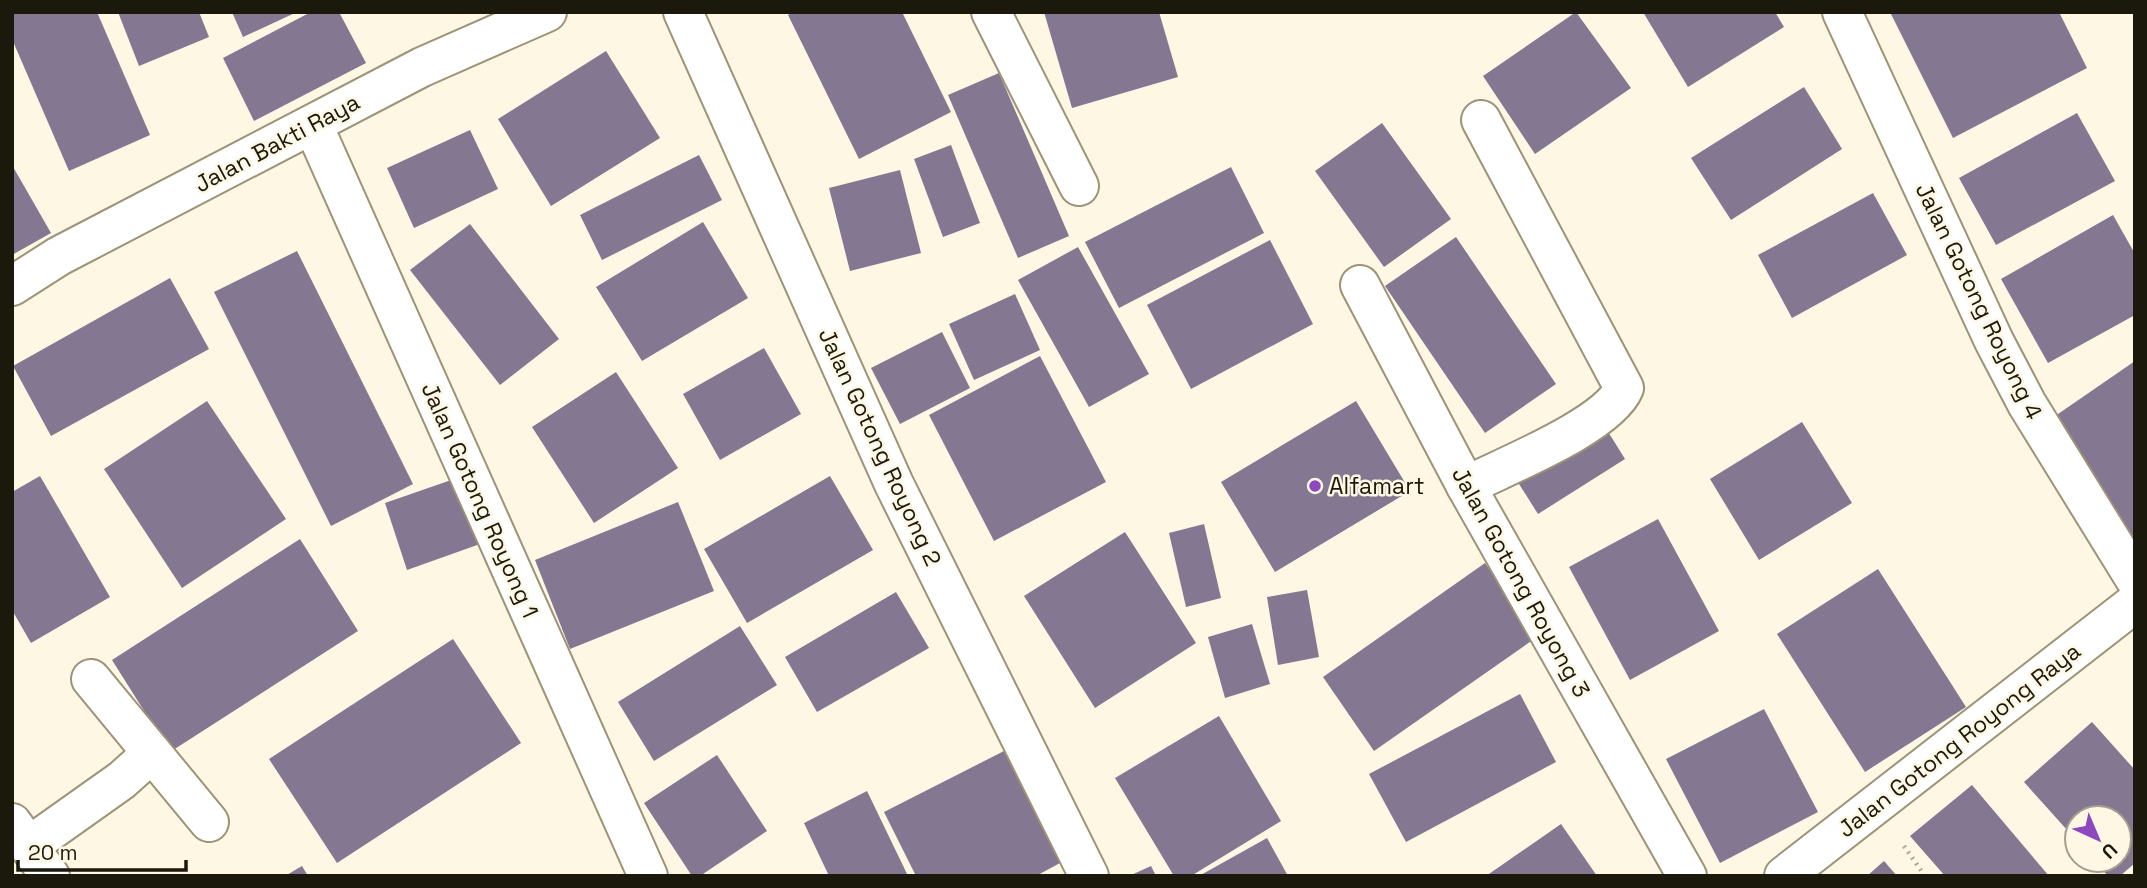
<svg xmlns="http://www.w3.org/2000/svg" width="2147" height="888" font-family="'Space Grotesk',sans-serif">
	<rect width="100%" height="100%" fill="#fdf7e4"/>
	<g fill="#847791">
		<polygon points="12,12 97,12 150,135 69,171 12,39"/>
		<polygon points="118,12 199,12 209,37 139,66"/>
		<polygon points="232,12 297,12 243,37"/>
		<polygon points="311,12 339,12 366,63 254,121 223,58"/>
		<polygon points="793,12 902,12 951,112 859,159 788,15"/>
		<polygon points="1044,12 1159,12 1178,77 1072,108"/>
		<polygon points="1576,12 1631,88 1535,154 1483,76"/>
		<polygon points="1643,12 1775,12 1784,27 1688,87"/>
		<polygon points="1890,12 2059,12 2087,68 1953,138"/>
		<polygon points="606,51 660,138 551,206 498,119"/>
		<polygon points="999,73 1069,236 1018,258 948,95"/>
		<polygon points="1804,87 1842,149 1731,220 1691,158"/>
		<polygon points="2077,113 2115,181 1996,245 1959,178"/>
		<polygon points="1382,123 1451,219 1384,267 1315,171"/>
		<polygon points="470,130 498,189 414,228 387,168"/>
		<polygon points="951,145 980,223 943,237 914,159"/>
		<polygon points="699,155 722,200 602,260 580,215"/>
		<polygon points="12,165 51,233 12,255"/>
		<polygon points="1231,167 1264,233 1119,308 1085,242"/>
		<polygon points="900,170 921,253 850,271 829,188"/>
		<polygon points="1873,193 1907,255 1792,318 1758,255"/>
		<polygon points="2113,215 2135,254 2135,315 2048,363 2001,279"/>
		<polygon points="703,222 748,298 642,361 596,287"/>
		<polygon points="470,224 559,339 500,385 410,270"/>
		<polygon points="1456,237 1556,384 1485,433 1385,286"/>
		<polygon points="1270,240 1313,324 1191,389 1147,305"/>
		<polygon points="1078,247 1149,374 1089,407 1018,280"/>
		<polygon points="297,251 413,484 331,526 214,292"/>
		<polygon points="170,278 209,349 51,436 13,366"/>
		<polygon points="1015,294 1040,350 974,380 949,324"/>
		<polygon points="942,332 970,388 900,424 871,368"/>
		<polygon points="764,348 801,414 720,460 683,394"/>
		<polygon points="1040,356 1106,482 994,541 929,415"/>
		<polygon points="2135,361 2135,534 2126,540 2045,423"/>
		<polygon points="616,372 678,468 594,523 532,427"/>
		<polygon points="207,401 286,519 182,588 104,469"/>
		<polygon points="1356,401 1410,491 1275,572 1221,482"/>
		<polygon points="1602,422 1625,459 1538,514 1514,476"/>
		<polygon points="1802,422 1852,503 1759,560 1710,479"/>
		<polygon points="40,476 110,597 31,643 12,610 12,492"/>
		<polygon points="830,476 873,550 747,623 704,549"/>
		<polygon points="457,478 480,544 407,570 385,503"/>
		<polygon points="678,502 714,591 570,649 535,560"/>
		<polygon points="1658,519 1719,631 1630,680 1569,567"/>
		<polygon points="1204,524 1221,598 1186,607 1169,533"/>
		<polygon points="1125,532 1196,643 1095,708 1024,596"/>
		<polygon points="300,539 358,631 170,752 112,660"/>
		<polygon points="1485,563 1537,637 1374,751 1323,677"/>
		<polygon points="1878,569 1966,707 1865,772 1777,634"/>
		<polygon points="1307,590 1319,657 1278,665 1267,597"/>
		<polygon points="896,592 929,648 817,712 785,657"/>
		<polygon points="1252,624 1270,684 1225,698 1208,637"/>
		<polygon points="740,626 777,685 654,761 618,702"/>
		<polygon points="453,639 521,743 337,863 269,759"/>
		<polygon points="1520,694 1556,762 1406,842 1369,774"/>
		<polygon points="1764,709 1818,812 1720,863 1666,759"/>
		<polygon points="1219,716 1281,821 1191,876 1174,876 1115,778"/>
		<polygon points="2092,722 2135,770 2135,863 2120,876 2108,876 2094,860 2119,860 2119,818 2077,818 2077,841 2024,782"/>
		<polygon points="1004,751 1060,863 1036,876 916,876 884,812"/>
		<polygon points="717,755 767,831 700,876 692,876 644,803"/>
		<polygon points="1972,785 2049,876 1945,876 1910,836"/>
		<polygon points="867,791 908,876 829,876 804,823"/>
		<polygon points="1561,824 1597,876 1486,876"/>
		<polygon points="1267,838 1288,876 1199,876"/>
		<polygon points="1884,861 1897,876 1867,876"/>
		<polygon points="302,866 308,876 285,876"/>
		<polygon points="1151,866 1156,876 1129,876"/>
	</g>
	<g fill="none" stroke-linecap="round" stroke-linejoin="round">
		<defs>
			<g id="minor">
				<polyline points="683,12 894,484 1089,876"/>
				<polyline points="991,12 1079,186"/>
				<polyline points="1842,12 1994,341 2027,404 2135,579"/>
				<polyline points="313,125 648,876"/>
				<polyline points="1360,285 1466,486 1687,876"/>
				<polyline points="12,286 59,256 422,67 547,12"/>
				<path d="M 1466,486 C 1505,466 1608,426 1624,388 L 1481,120"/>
				<polyline points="91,679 209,822"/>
				<polyline points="29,846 122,780 152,753"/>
				<polyline points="1784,876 2135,603"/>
			</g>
			<polyline id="highway" points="12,823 50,876"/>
		</defs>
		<use href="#minor" stroke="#9d9376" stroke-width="42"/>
		<use href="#highway" stroke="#9d9376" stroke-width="42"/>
		<polyline stroke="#afaa9a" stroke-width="4.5" stroke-dasharray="2 5" stroke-linecap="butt" points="1904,846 1925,876"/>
		<use href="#minor" stroke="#fff" stroke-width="38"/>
		<use href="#highway" stroke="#fff" stroke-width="38"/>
	</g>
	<circle fill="#8c48bc" stroke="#fdf7e4" stroke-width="2.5" cx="1315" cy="486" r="7"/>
	<g text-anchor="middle" stroke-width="5" stroke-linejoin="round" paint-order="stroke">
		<g font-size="23" fill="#1b180c" stroke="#fdf7e4">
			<text transform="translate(277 143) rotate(-28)" y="8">Jalan Bakti Raya</text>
			<text transform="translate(1979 301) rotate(64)" y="8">Jalan Gotong Royong 4</text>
			<text transform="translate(880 447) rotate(65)" y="8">Jalan Gotong Royong 2</text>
			<text transform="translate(480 500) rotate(66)" y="8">Jalan Gotong Royong 1</text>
			<text transform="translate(1521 582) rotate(61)" y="8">Jalan Gotong Royong 3</text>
			<text transform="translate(1959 740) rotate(-38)" y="8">Jalan Gotong Royong Raya</text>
		</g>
		<g font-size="23" fill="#1b180c" stroke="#fdf7e4" text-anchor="start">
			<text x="1329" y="494">Alfamart</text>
		</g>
	</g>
	<rect width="2147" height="888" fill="none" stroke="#1b180c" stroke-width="28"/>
	<g transform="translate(2098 839) rotate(136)"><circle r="33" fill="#fdf7e4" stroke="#a39e8e" stroke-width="2"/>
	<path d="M0-5L12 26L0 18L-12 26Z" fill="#8c48bc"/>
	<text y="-10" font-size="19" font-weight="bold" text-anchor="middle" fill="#1b180c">U</text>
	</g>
	<path d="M18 860v10h168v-10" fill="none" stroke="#1b180c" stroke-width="3.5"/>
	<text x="28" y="860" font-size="21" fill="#1b180c" stroke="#fdf7e4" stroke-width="5" paint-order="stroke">20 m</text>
</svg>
